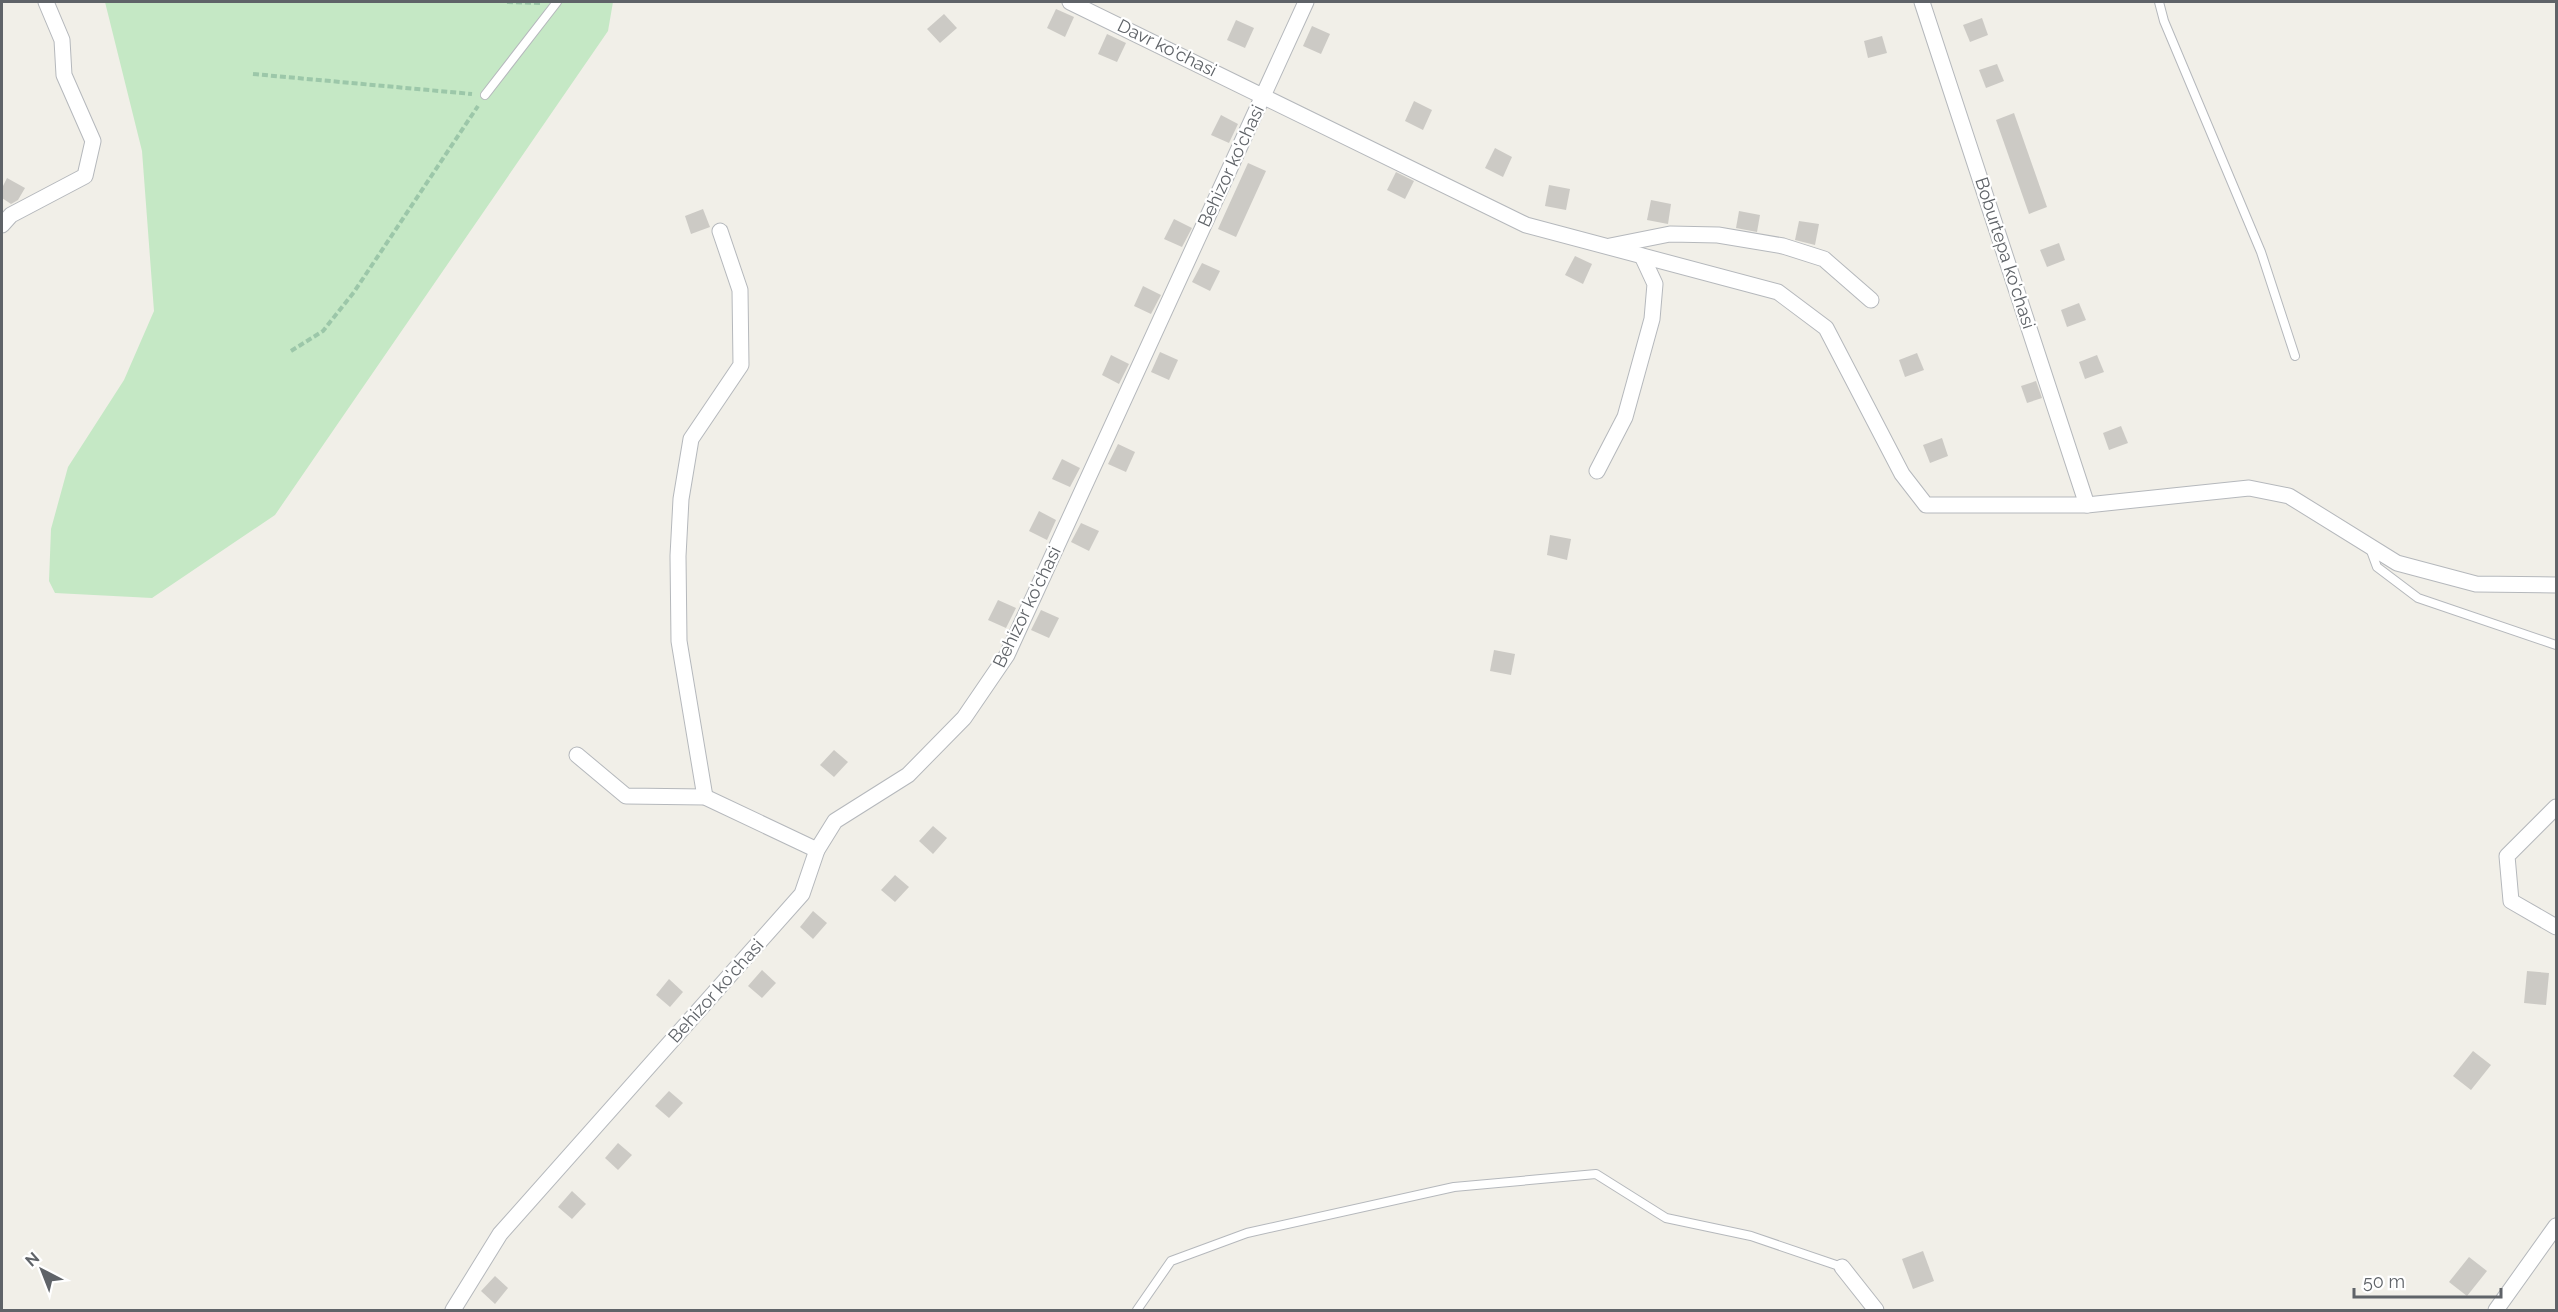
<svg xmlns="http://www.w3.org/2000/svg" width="2558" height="1312" font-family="Raleway,sans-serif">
	<rect width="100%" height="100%" fill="#f1efe8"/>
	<polygon fill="#c5e8c5" points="105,2 613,2 608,31 275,515 152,598 55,593 49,581 51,529 68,467 124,380 154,311 142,151"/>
	<g fill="#cccac5">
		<polygon points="1056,9 1074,17 1065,37 1047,28"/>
		<polygon points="944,14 957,28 940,43 927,29"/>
		<polygon points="1982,18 1988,35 1970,42 1963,25"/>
		<polygon points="1236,20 1254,28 1245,48 1227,40"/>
		<polygon points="1312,26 1330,34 1321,54 1303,46"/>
		<polygon points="1107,34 1126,43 1117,62 1098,54"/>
		<polygon points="1882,36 1887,53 1868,58 1864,41"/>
		<polygon points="1997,64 2004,81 1986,88 1979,70"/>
		<polygon points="1414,101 1432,110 1423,130 1405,121"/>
		<polygon points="2014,113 2047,207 2029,214 1996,120"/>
		<polygon points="1221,115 1238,124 1229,143 1211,135"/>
		<polygon points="1495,148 1512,157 1503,177 1485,168"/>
		<polygon points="1248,163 1266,171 1236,237 1218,229"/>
		<polygon points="1396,172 1414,181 1405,199 1387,190"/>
		<polygon points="7,178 25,188 18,200 11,204 2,198 2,188"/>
		<polygon points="1549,185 1570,189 1566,210 1545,206"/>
		<polygon points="1651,200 1671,204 1668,224 1647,220"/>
		<polygon points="703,209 710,227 691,234 685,216"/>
		<polygon points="1739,211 1760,215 1757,232 1736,228"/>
		<polygon points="1174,219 1192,228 1182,247 1164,239"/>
		<polygon points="1799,221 1819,224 1815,245 1795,240"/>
		<polygon points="2059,243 2065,260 2047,267 2040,250"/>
		<polygon points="1575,256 1592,264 1583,284 1565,275"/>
		<polygon points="1202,263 1220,271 1210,291 1192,282"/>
		<polygon points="1143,286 1161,295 1151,314 1134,306"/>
		<polygon points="2079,303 2086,320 2067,327 2061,310"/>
		<polygon points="1160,352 1178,360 1169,380 1151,372"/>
		<polygon points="1917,353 1924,370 1905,377 1899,360"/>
		<polygon points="1111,355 1129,364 1119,384 1102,375"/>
		<polygon points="2097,355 2104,372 2085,379 2079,362"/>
		<polygon points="2036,381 2042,398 2027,403 2021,386"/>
		<polygon points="2121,426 2128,443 2109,450 2103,433"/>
		<polygon points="1942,438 1948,456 1930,463 1923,445"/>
		<polygon points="1118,444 1135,452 1126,472 1108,464"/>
		<polygon points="1062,459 1080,468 1070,487 1052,479"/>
		<polygon points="1039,511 1056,520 1047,540 1029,531"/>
		<polygon points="1081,523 1099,531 1089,551 1071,542"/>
		<polygon points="1550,535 1571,539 1567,560 1547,555"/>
		<polygon points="998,600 1016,608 1006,628 988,620"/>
		<polygon points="1041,610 1059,618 1049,638 1031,630"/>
		<polygon points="1494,650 1515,654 1511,675 1490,671"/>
		<polygon points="834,750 848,762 834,777 820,765"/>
		<polygon points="933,826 947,838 933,854 919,841"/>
		<polygon points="895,875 909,887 895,902 881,890"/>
		<polygon points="813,911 827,923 813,939 800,927"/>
		<polygon points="762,970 776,983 762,998 748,986"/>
		<polygon points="2527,971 2549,973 2546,1005 2524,1003"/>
		<polygon points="669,979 683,992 670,1007 656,995"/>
		<polygon points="2473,1051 2491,1065 2471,1090 2453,1076"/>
		<polygon points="669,1091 683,1103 669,1118 655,1106"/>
		<polygon points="618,1143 632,1155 618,1170 605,1158"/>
		<polygon points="572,1191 586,1204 572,1219 558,1207"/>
		<polygon points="1923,1251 1934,1281 1913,1289 1902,1259"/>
		<polygon points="2469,1257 2487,1271 2467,1296 2449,1282"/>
		<polygon points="495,1276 508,1288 495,1304 481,1291"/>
	</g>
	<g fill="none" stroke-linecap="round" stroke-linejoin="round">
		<defs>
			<g id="lane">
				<polyline points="2159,2 2164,21 2261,252 2295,356"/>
				<polyline points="485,95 557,2"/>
				<polyline points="2370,548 2377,567 2418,598 2556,645"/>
				<polyline points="1137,1310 1171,1261 1247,1233 1454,1187 1596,1174 1666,1218 1751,1236 1842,1267"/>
			</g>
			<g id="street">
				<polyline points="1070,2 1526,225 1778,292 1826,328 1902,474 1926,505 2087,505 2249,488 2289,496 2397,563 2476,584 2556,585"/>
				<polyline points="1922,2 2087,505"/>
				<polyline points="2,225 11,215 85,176 93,141 64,75 62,40 46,2"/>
				<polyline points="1610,246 1670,234 1718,235 1783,246 1824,259 1871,300"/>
				<polyline points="1597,471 1625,417 1652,319 1655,284 1642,256"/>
				<polyline points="577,755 626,796 705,797 817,850"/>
				<polyline points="705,797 679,641 678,556 681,499 691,439 741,365 740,290 720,231"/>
				<polyline points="2556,807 2507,856 2511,901 2556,927"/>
				<polyline points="1842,1267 1876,1310"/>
				<polyline points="453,1310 500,1234 802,894 817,850 835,821 908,775 964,718 1007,655 1306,2"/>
				<polyline points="2496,1310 2556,1226"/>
			</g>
		</defs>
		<use href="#lane" stroke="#b5b8bc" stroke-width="10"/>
		<use href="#street" stroke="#b5b8bc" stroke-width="17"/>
		<g stroke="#9cc7a9" stroke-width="4" stroke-dasharray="6 3" stroke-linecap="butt">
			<polyline points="507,2 540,3"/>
			<polyline points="253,74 472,94"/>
			<polyline points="291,351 323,331 354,292 478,106"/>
		</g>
		<use href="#lane" stroke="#fff" stroke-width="8"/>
		<use href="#street" stroke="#fff" stroke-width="15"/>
	</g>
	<g text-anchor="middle" stroke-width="4.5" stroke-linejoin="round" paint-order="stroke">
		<g font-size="18" fill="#5f6368" stroke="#fff">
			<text transform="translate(1167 48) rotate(26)" y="6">Davr ko'chasi</text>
			<text transform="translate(1231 166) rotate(-65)" y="6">Behizor ko'chasi</text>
			<text transform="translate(2005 253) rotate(72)" y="6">Boburtepa ko'chasi</text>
			<text transform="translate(1027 607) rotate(-64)" y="6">Behizor ko'chasi</text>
			<text transform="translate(716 991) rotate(-48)" y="6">Behizor ko'chasi</text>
		</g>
	</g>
	<rect width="2558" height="1312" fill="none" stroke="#5f6368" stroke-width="6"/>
	<g transform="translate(42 1270) rotate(318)" stroke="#ffffff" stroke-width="4.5" paint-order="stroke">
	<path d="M0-4.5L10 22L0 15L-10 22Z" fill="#5f6368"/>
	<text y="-9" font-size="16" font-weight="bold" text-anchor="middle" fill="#5f6368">N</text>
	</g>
	<path d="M2354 1288v9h147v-9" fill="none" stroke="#5f6368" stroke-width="3"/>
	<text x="2363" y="1288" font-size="18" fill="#5f6368" stroke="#ffffff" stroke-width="4.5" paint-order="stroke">50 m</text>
</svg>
